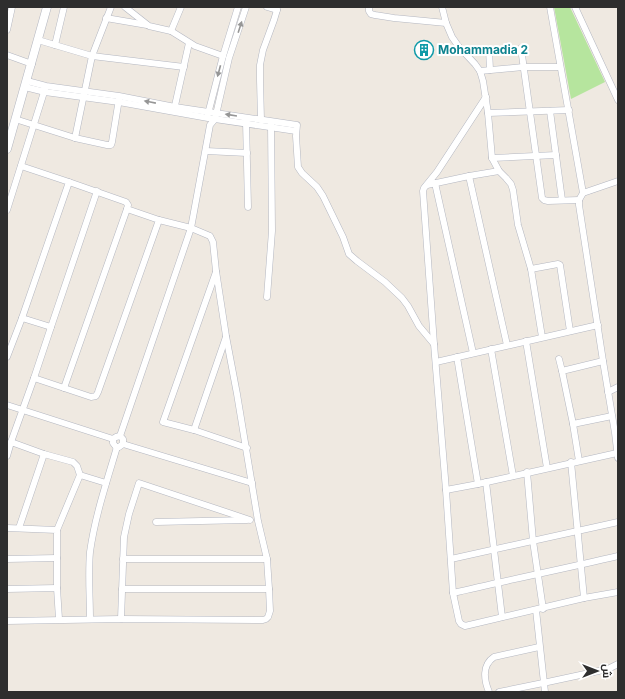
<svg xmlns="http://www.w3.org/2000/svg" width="625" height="699" font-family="Inter,Cairo,sans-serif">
	<rect width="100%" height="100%" fill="#efe9e1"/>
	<polygon fill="#b6e59e" points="554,7 570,7 605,82 571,99"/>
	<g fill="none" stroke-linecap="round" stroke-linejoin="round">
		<defs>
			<g id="street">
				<polyline points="111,7 92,56 184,67"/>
				<polyline points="125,7 149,26 171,31 181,7"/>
				<polyline points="267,7 277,10"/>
				<polyline points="369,7 369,11 371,14 375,15 394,18 446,23"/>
				<polyline points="442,7 446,23 452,37 459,47 475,64 480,71 483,81 488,113 492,158 499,171 506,178 511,184 513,190 518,225 531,269 542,337"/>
				<polyline points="550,7 583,193 618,181"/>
				<polyline points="575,7 618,100"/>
				<polyline points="106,18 147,25"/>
				<polyline points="7,30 12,7"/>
				<polyline points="171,31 195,46 223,56"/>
				<polyline points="38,40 92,56 75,138 107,145 111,145 112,142 119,99"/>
				<polyline points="55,45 64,7"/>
				<polyline points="521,48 542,198 544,200 548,201 579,200"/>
				<polyline points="489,49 490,70"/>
				<polyline points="7,55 32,64"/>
				<polyline points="480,71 523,67 560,67"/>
				<polyline points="27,81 46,86 119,96 175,107 297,125 296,136 298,167 302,173 317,187 323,196 343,237 349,254 357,261 385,282 402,298 408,306 419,326 434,344"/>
				<polyline points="25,87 45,92 119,102 208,118 296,131"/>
				<polyline points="486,97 437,172 424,188 423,191 434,344 446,490 453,593 459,621 461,624 465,626 584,598 618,592"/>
				<polyline points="174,110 189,43"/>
				<polyline points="550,111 562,200"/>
				<polyline points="488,113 569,110"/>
				<polyline points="208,114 223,56 238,7"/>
				<polyline points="15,119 75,138"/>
				<polyline points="261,120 260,80 260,65 263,50 274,20 277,10 276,7"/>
				<polyline points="246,121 248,207"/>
				<polyline points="206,151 247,153"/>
				<polyline points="492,158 556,155"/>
				<polyline points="21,166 69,182 22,318 51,327 97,191"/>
				<polyline points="469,176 499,171"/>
				<polyline points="435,183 473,353"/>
				<polyline points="427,185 469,176 507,345"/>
				<polyline points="583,193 579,200 579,205 603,361 615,433 618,458"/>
				<polyline points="7,210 45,89"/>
				<polyline points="531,269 558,264 560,265 570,331"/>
				<polyline points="216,272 163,422 194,430 247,448"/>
				<polyline points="267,297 272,231 271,124"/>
				<polyline points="526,341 547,468"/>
				<polyline points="491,349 513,476"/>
				<polyline points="7,357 22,318"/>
				<polyline points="457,357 478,484"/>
				<polyline points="559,359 562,371"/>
				<polyline points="436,362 598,325"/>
				<polyline points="34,378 51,327"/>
				<polyline points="64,388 127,209"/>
				<polyline points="608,392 618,387"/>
				<polyline points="7,405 113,439 116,437 120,436 123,439 123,444 119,447 116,447 113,443 113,439"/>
				<polyline points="573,424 612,416"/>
				<polyline points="194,430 226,337"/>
				<polyline points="120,436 191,228 159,220"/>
				<polyline points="11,442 34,378 91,397 96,396 98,392 159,220 127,209 128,205 126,202 69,182"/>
				<polyline points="123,444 252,483"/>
				<polyline points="7,456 11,442 44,454 73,462 77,466 80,475 106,483"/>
				<polyline points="579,461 573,424 562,371 603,361"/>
				<polyline points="571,462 584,598"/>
				<polyline points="527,472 533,541 543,609"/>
				<polyline points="486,482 502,617"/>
				<polyline points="446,490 478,484 617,453"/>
				<polyline points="156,522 247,520"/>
				<polyline points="7,528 57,530 57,588"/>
				<polyline points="19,528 44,454"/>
				<polyline points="57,530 80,475"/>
				<polyline points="7,559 57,558"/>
				<polyline points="123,559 267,559"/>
				<polyline points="451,559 618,522"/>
				<polyline points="7,589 57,588 59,619"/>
				<polyline points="122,589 269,589"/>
				<path d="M 453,593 C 508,580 563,569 618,556"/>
				<polyline points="536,610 545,692"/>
				<path d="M 90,619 C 90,597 88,574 90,552 C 95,516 107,481 117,447"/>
				<polyline points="121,619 124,537 129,514 139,483 250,520"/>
				<polyline points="7,621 121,619 263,620 266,619 268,617 270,611 269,589 267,559 258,521 237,394 226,336 216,271 213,242 210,236 191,228 210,125 215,119 229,58 246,7"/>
				<path d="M 489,692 C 484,680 482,665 494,657 L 539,647"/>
				<polyline points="499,692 543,683 608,669 618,664"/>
			</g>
			<polyline id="secondary" points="7,149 47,7"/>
		</defs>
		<use href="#street" stroke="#b4b7c1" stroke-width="7"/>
		<use href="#secondary" stroke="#b4b7c1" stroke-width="9"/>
		<use href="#street" stroke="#fff" stroke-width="6"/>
		<use href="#secondary" stroke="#fff" stroke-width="8"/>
	</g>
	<defs><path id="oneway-solid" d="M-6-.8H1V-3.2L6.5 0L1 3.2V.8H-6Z"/></defs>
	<g fill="#969696">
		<use href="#oneway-solid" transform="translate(240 27) rotate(-72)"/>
		<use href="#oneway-solid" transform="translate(219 71) rotate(105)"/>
		<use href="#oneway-solid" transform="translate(150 102) rotate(-169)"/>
		<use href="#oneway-solid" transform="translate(231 115) rotate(-171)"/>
	</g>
	<defs>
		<symbol id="building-ring" viewBox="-11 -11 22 22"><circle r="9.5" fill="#fff" stroke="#0f9aa8" stroke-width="1.5"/><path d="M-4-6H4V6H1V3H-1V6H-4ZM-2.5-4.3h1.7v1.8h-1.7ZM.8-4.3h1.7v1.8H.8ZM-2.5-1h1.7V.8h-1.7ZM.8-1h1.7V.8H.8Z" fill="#0f9aa8"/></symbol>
	</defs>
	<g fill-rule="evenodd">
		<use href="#building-ring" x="413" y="39" width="22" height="22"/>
	</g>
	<g text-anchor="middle" stroke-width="4" stroke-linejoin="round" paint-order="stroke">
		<g font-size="12" font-weight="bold" fill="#0d838f" stroke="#fff" text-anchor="start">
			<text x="438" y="54">Mohammadia 2</text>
		</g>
	</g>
	<rect width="625" height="699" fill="none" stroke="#2e2e2e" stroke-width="16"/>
	<g transform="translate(597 671) rotate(90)" stroke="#ffffff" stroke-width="3" paint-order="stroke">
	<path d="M0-3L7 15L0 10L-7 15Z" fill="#2e2e2e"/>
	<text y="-6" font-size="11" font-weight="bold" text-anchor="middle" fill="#2e2e2e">ش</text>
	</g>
</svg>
